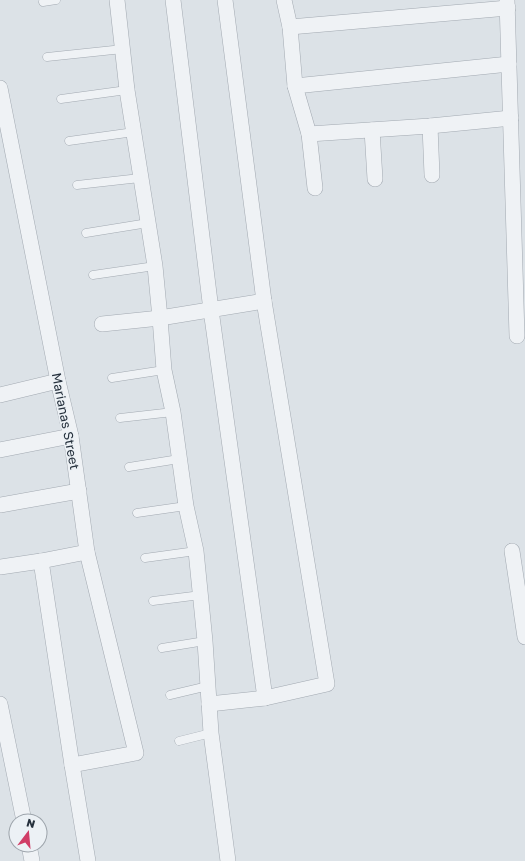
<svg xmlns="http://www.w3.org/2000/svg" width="525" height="861" font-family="'Golos Text',sans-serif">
	<rect width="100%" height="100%" fill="#dce2e7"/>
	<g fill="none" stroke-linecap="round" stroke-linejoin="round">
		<defs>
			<g id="service">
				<polyline points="43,2 56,0"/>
				<polyline points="47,57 123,49"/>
				<polyline points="61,99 127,90"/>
				<polyline points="69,141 134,132"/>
				<polyline points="77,185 140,178"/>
				<polyline points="86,233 148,223"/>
				<polyline points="93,275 155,266"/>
				<polyline points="112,378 164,370"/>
				<polyline points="120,418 173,412"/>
				<polyline points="129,467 179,459"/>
				<polyline points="137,513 186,506"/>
				<polyline points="145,558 196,551"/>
				<polyline points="153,601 201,595"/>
				<polyline points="162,648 205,641"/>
				<polyline points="170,695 208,686"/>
				<polyline points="179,741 211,733"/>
			</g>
			<g id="minor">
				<polyline points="117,0 127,90 155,266 160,318 164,370 173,412 186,506 196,551 205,641 211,733 228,861"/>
				<polyline points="173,0 211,310 265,698"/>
				<polyline points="284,0 290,27 295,86 309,134 315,188"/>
				<polyline points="507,0 517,336"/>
				<polyline points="290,27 508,8"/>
				<polyline points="295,86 509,64"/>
				<polyline points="0,88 58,381 71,436 87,552 136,753 72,765"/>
				<polyline points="430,126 432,175"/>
				<polyline points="372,130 375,179"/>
				<polyline points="309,134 430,126 511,118"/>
				<polyline points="102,324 160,318 264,301"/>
				<polyline points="0,395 58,381"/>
				<polyline points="0,450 71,436"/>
				<polyline points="0,505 79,491"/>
				<polyline points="512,551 525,637"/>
				<polyline points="41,561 72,765 88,861"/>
				<polyline points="0,567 41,561 87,552"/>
				<polyline points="0,704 24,821"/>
				<polyline points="209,704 265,698 327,684 264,301 225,0"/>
				<polyline points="29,845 32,861"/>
			</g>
		</defs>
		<use href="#service" stroke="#a2a9b1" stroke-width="9"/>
		<use href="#minor" stroke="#a2a9b1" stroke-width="16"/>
		<use href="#service" stroke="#eff2f5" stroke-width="8"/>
		<use href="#minor" stroke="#eff2f5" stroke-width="15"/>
	</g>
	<g text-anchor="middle" stroke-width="3" stroke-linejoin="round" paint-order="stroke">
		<g font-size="13" fill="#26313d" stroke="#ecf1f5">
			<text transform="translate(66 421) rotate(79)" y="5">Marianas Street</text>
		</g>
	</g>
	<g transform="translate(28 833) rotate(16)"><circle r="19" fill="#ecf1f5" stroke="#9da4ab"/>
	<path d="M0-3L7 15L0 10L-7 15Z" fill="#d03d66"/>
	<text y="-6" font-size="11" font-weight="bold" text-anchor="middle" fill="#26313d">N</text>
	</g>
</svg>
